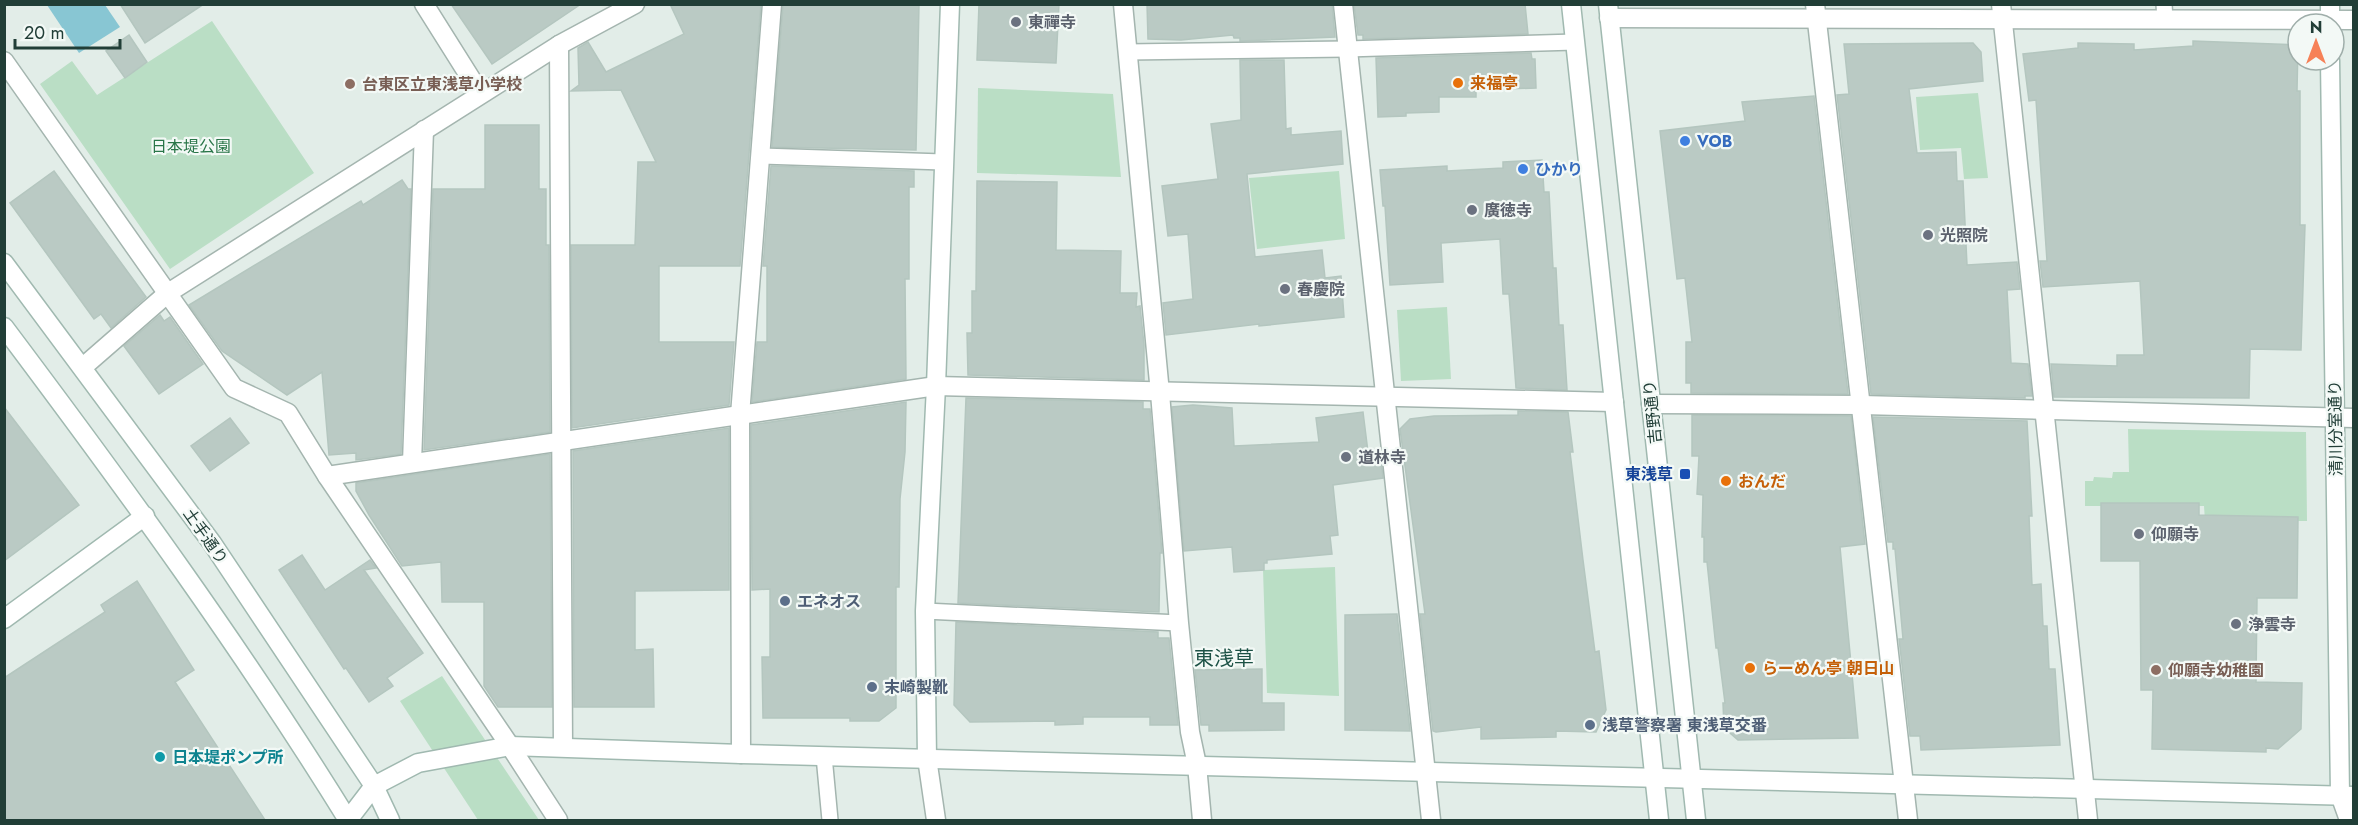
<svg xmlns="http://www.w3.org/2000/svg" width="2358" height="825" font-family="Jost,'Noto Sans JP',sans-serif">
	<rect width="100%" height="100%" fill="#e2ede8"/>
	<g fill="#badec5">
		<polygon points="212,21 314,173 170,269 40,84 72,61 97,95"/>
		<polygon points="978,88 1113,94 1121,177 977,173"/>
		<polygon points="1978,93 1988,178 1964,179 1961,148 1920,150 1916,97"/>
		<polygon points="1339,171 1345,239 1257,249 1249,178"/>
		<polygon points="1447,307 1451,379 1401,381 1397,310"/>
		<polygon points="2128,429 2306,432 2307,521 2205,521 2204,506 2085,506 2085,481 2093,481 2094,477 2112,478 2113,472 2129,472"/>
		<polygon points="1335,567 1339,696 1267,693 1263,570"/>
		<polygon points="442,676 539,820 478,820 400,701"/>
	</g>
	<polygon fill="#88c6d3" points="47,5 105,5 120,27 79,53"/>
	<g fill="#bacac4" stroke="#b4c6bf" stroke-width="1.5">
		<polygon points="120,4 204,4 145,43"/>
		<polygon points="451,4 581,4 492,64"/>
		<polygon points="670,4 761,4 740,266 659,266 659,342 734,342 729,405 572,428 571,245 635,245 638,162 656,162 621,90 571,91 579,85 578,48 588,42 606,72 684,34"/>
		<polygon points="783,4 919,4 916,150 772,147"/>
		<polygon points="979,4 1059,4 1056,63 977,60"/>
		<polygon points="1147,4 1332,4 1335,37 1240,41 1240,38 1234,38 1233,35 1181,40 1148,39"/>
		<polygon points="1354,4 1525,4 1528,34 1363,39 1363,35 1358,35"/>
		<polygon points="129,35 147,62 125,78 106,51"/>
		<polygon points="2193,41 2298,45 2297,91 2300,91 2300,225 2305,225 2301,350 2250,349 2249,398 2054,397 2051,364 2117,366 2117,355 2144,355 2140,281 2043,287 2040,261 2047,261 2036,100 2029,101 2023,54 2078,48 2078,43 2134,44 2134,50 2193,46"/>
		<polygon points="1973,43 1981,52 1983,81 1909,89 1917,153 1956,152 1957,181 1963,181 1967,265 2017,262 2020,289 2007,290 2011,363 2028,364 2032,396 2025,396 2025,398 1871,394 1837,95 1849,94 1844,44"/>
		<polygon points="1531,53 1532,59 1535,59 1536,88 1476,90 1476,97 1439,97 1439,112 1406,113 1406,116 1378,117 1376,58"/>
		<polygon points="1240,60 1284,60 1286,129 1291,128 1291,135 1341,131 1343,164 1247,174 1255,257 1322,250 1325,278 1341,276 1344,317 1259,326 1259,324 1166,335 1163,303 1193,299 1188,234 1168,236 1162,186 1218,179 1211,124 1241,120"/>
		<polygon points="1814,96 1848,394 1691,393 1691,383 1686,383 1686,342 1692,342 1685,278 1677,279 1660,131 1745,121 1742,102"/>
		<polygon points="485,125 539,125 539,189 546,189 546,245 549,245 550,432 424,450 433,189 485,189"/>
		<polygon points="1542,160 1544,192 1549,192 1553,268 1556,268 1559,325 1563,325 1567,390 1516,388 1509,294 1503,294 1500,239 1441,243 1443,282 1390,285 1385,206 1383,206 1380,170 1447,166 1447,171 1503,168 1503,162"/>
		<polygon points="771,166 914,171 914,187 909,187 909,279 905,279 906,379 752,402 757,342 767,342 767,266 763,266"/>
		<polygon points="54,171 146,297 111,328 101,314 94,319 10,203"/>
		<polygon points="402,180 408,189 411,189 401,454 356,460 356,453 329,455 322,372 287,395 222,351 189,305 361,201 363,205"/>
		<polygon points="977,181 1057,182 1056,250 1121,251 1120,293 1137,293 1136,307 1140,306 1144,345 1144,380 968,375 967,333 972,333 972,291 976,291"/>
		<polygon points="160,315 164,321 170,317 203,364 159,394 124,346"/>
		<polygon points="966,398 1143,402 1143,409 1150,409 1162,553 1160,553 1159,612 958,603"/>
		<polygon points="906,402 905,452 900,499 899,587 896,587 896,708 879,721 850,721 850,718 763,718 762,657 770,657 770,589 752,590 751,425"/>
		<polygon points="1193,405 1232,408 1234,446 1319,442 1316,418 1363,412 1369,460 1380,450 1383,478 1333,485 1338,535 1330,536 1332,554 1267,560 1267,563 1264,563 1264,570 1234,572 1232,547 1184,551 1172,407"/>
		<polygon points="4,407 79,505 4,561"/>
		<polygon points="1518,411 1568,412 1573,452 1570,452 1583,560 1595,652 1599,651 1606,710 1596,732 1556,731 1556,737 1481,739 1481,727 1436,732 1433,731 1420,614 1425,614 1400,429 1410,419 1434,416 1518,415"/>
		<polygon points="1692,415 1851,416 1865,544 1840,547 1858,738 1738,740 1724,728 1723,703 1725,703 1718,648 1716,648 1707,562 1704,562 1704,537 1702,537 1703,495 1697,494 1699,456 1692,456"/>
		<polygon points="1873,417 2027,421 2032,516 2029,516 2032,585 2041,584 2043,626 2047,626 2049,669 2055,669 2060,745 1921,750 1920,736 1910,736 1901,656 1899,639 1903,639 1895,549 1893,549 1893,542 1888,542"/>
		<polygon points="230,418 249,443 210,471 191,446"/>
		<polygon points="729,428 729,590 635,591 635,650 653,649 654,707 574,707 573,451"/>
		<polygon points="550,454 552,707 498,707 484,686 484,602 442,602 441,562 402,566 369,515 356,491 356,483"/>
		<polygon points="2101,503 2199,503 2199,515 2298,517 2297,598 2257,598 2256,682 2302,683 2301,729 2278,749 2266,748 2266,752 2152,749 2153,690 2141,690 2140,561 2101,561"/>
		<polygon points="302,555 325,590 370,560 376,568 364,570 423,653 387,678 393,686 369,702 346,668 344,669 279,570"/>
		<polygon points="137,581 194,670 175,682 265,820 4,820 4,678 105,612 101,605"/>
		<polygon points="1397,614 1410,731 1345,730 1345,615"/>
		<polygon points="956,622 1158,632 1158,638 1169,638 1178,725 1150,725 1150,717 1083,717 1083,724 1055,725 1055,721 970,722 954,705"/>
		<polygon points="1262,669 1262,703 1284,703 1284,730 1209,731 1209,725 1201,725 1195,670"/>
	</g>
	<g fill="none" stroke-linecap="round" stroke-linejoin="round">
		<defs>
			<g id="lane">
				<polyline points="2164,4 2165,20"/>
				<polyline points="1127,52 1347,49 1575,42"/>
				<polyline points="761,156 943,162"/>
				<polyline points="925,611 1179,623"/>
				<polyline points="824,756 830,820"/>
			</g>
			<g id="street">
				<polyline points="424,4 480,93"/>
				<polyline points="1123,4 1160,393 1179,623 1190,732 1197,765 1202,820"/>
				<polyline points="1343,4 1431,820"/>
				<polyline points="1815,4 1908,820"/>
				<polyline points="2001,4 2088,820"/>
				<polyline points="1609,18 2354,20"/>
				<polyline points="559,45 563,747"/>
				<polyline points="4,61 234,388 288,413 327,476 510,746 558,820"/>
				<polyline points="83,367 168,293 559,45 635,4"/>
				<polyline points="1651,404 1862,405 2354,418"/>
				<polyline points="412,463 424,130"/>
				<polyline points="327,476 936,386 1614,402"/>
				<polyline points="741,754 740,415 772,4"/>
				<polyline points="927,758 936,820"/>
				<polyline points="2340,795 2349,820"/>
			</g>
			<g id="secondary">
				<polyline points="1571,4 1659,820"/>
				<polyline points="1608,4 1696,820"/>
				<polyline points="2330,4 2330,24"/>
				<polyline points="2330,60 2340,795"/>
				<polyline points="4,263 212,543 374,786 390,820"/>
				<path d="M 4,327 C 125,488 243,650 348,820"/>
				<polyline points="4,619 145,516"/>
				<polyline points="927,758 925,611 936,386 950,4"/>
				<polyline points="348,820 374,786 418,763 510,746 741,754 2354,796"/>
			</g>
		</defs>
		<use href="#lane" stroke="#a4b5af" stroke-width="18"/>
		<use href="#street" stroke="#a4b5af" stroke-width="21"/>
		<use href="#secondary" stroke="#a0b9b0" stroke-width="21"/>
		<use href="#lane" stroke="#fff" stroke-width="15"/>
		<use href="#street" stroke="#fff" stroke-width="18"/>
		<use href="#secondary" stroke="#fff" stroke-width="18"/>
	</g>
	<g fill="#6b7280" stroke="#f3f9f6" stroke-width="2">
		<circle cx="1016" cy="22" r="6"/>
		<circle cx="1472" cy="210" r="6"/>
		<circle cx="1928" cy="235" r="6"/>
		<circle cx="1285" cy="289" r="6"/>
		<circle cx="1346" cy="457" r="6"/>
		<circle cx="2139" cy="534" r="6"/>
		<circle cx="2236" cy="624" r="6"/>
	</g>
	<g fill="#e8710a" stroke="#f3f9f6" stroke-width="2">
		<circle cx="1458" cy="83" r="6"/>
		<circle cx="1726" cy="481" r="6"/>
		<circle cx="1750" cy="668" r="6"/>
	</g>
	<g fill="#8d6e63" stroke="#f3f9f6" stroke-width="2">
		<circle cx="350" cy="84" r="6"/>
		<circle cx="2156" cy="670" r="6"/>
	</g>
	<g fill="#3f7fe0" stroke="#f3f9f6" stroke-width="2">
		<circle cx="1685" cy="141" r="6"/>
		<circle cx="1523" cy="169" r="6"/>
	</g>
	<rect fill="#1a4fb4" stroke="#f3f9f6" stroke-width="2" x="1679" y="468" width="12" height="12" rx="3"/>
	<g fill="#5c6f8a" stroke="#f3f9f6" stroke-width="2">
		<circle cx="785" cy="601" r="6"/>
		<circle cx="872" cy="687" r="6"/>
		<circle cx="1590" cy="725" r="6"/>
	</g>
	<circle fill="#0f9aa8" stroke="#f3f9f6" stroke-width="2" cx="160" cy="757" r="6"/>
	<g text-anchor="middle" stroke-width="4.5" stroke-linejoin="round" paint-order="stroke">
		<g font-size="16" font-weight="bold" fill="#5b616d" stroke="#f3f9f6" text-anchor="start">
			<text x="1028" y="28">東禪寺</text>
			<text x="1484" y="216">廣徳寺</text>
			<text x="1940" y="241">光照院</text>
			<text x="1297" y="295">春慶院</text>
			<text x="1358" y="463">道林寺</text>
			<text x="2151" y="540">仰願寺</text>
			<text x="2248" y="630">浄雲寺</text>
		</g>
		<g font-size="16" font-weight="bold" fill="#c56008" stroke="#f3f9f6" text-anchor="start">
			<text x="1470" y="89">来福亭</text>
			<text x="1738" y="487">おんだ</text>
			<text x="1762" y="674">らーめん亭 朝日山</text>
		</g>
		<g font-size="16" font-weight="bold" fill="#785e54" stroke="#f3f9f6" text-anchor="start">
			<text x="362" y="90">台東区立東浅草小学校</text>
			<text x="2168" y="676">仰願寺幼稚園</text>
		</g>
		<g font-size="16" font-weight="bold" fill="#366cbe" stroke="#f3f9f6" text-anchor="start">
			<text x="1697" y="147">VOB</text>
			<text x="1535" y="175">ひかり</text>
		</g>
		<g font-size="16" fill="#2a7649" stroke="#f3f9f6">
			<text x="191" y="152">日本堤公園</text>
		</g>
		<g font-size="16" fill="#213e37" stroke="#f3f9f6">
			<text transform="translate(1652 412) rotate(-96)" y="6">吉野通り</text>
			<text transform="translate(2335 428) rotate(-91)" y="6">清川分室通り</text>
			<text transform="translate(206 536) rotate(55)" y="6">土手通り</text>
		</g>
		<g font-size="16" font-weight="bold" fill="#164399" stroke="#f3f9f6" text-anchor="end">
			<text x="1673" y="480">東浅草</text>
		</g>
		<g font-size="16" font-weight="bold" fill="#4e5e75" stroke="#f3f9f6" text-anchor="start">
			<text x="797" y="607">エネオス</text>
			<text x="884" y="693">末崎製靴</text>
			<text x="1602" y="731">浅草警察署 東浅草交番</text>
		</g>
		<g font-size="16" font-weight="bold" fill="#0d838f" stroke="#f3f9f6" text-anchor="start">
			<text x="172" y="763">日本堤ポンプ所</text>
		</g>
		<g font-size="20" fill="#1c5145" stroke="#f3f9f6">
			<text x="1224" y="665">東浅草</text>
		</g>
	</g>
	<rect width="2358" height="825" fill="none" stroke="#213e37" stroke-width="12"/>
	<g transform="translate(2316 42)"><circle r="28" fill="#f3f9f6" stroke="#9faeaa" stroke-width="1.5"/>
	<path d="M0-4.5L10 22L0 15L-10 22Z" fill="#f68157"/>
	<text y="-9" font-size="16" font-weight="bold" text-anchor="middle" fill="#213e37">N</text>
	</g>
	<path d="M15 39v9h105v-9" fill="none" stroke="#213e37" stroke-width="3"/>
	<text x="24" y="39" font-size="18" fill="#213e37" stroke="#f3f9f6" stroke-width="4.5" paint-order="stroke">20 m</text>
</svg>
